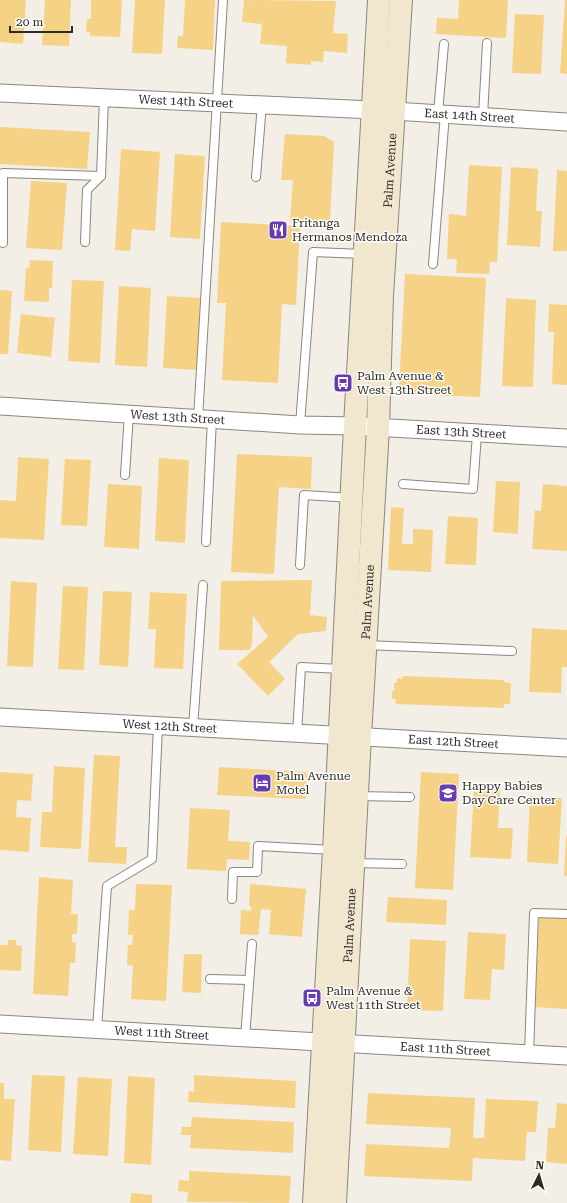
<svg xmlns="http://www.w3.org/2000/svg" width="567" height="1203" font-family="'Roboto Serif',serif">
	<rect width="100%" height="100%" fill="#f3efe6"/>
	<g fill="#f5d286">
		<polygon points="0,0 26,0 23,44 0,42"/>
		<polygon points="45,0 71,0 69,46 42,45"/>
		<polygon points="91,0 122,0 120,37 90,36 90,32 86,32 87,19 91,19"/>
		<polygon points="135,0 165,0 162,54 132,53"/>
		<polygon points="185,0 215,0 213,50 177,48 178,36 183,36"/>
		<polygon points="244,0 336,1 333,33 348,34 347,53 324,51 323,62 311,61 311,65 286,63 287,46 260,44 262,24 242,22"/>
		<polygon points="459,0 508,0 506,38 436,34 437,18 458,19"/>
		<polygon points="565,0 567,0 567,74 560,73"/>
		<polygon points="515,14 544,15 541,74 512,73"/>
		<polygon points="0,127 90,132 87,169 0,164"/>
		<polygon points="285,134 324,136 334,142 330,222 290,221 293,180 281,180"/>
		<polygon points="121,149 160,152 155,231 132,229 130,251 115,250"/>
		<polygon points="175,154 205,156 200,239 170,237"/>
		<polygon points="469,165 502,167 497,262 490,262 489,274 456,273 457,259 447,259 449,214 466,216"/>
		<polygon points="511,167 538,169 536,211 542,211 540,247 507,245"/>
		<polygon points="557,170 567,171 567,251 553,251"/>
		<polygon points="31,181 67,183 62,250 26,248"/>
		<polygon points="221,222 300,226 296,305 282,304 278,383 222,380 226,303 217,303"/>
		<polygon points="30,260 53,261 52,288 49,288 49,302 24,301 26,268 29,269"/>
		<polygon points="405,274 486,278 480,397 405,394 399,387"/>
		<polygon points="72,280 104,281 100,363 68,361"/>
		<polygon points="119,286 151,288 147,367 115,365"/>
		<polygon points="0,290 12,291 8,354 0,354"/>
		<polygon points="167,296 202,298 198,370 163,368"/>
		<polygon points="506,298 536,300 533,387 502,386"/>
		<polygon points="549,304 567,305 567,385 552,384 554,332 548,332"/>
		<polygon points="21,314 55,318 51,357 17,353"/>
		<polygon points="237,454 312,457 311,489 279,487 274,574 231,572"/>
		<polygon points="18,457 49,459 44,540 0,538 0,500 16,501"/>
		<polygon points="159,458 189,460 185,543 155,541"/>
		<polygon points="65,459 91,460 87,526 61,525"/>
		<polygon points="496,481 520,482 518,534 493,532"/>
		<polygon points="108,484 142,486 139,549 104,547"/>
		<polygon points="543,484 567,486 567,551 532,549 535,510 541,511"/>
		<polygon points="391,507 404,508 402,544 413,544 413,529 433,530 431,572 388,570"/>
		<polygon points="448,516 478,518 476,565 445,564"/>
		<polygon points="312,580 310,615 327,617 326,631 298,634 269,662 285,679 268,696 237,664 268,637 253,615 252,645 249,650 219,650 221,581"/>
		<polygon points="11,581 37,583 33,667 7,666"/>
		<polygon points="63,586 88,587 84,670 58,669"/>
		<polygon points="103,591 132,592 128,667 99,665"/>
		<polygon points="150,592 187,594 183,669 154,668 156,629 148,629"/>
		<polygon points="532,628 567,630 567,667 562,667 561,693 529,692"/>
		<polygon points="403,676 504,680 504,682 511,683 510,704 504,704 504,708 396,704 395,699 392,699 392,691 394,691 394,683 397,683 397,678 403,679"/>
		<polygon points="94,755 120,756 115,847 127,847 126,864 88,862"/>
		<polygon points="54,766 85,768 81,849 40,847 42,812 52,812"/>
		<polygon points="219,767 307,772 306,799 217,795"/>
		<polygon points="0,772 33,774 31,801 17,800 16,817 31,818 29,852 0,850"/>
		<polygon points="421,772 459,774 453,890 415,888"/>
		<polygon points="474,789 500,790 498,828 513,828 511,859 470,857"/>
		<polygon points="530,796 562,798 558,864 527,862"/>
		<polygon points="190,808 230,810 228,841 250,842 249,860 227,859 226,871 187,869"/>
		<polygon points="566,836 567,836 567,876 564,876"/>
		<polygon points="39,877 73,880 71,914 78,914 77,934 72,934 72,942 76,943 75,963 70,963 68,996 33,994"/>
		<polygon points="136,884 172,885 166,1001 131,999 133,966 127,965 128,945 132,945 133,935 128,935 129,910 135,910"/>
		<polygon points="250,884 306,889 302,937 269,934 271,910 261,909 258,935 240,934 241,910 251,911 251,906 249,906"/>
		<polygon points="388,897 447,900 446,925 386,922"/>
		<polygon points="539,916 567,918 567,1009 535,1007"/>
		<polygon points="468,932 506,934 504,970 492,969 490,1000 464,999"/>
		<polygon points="410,939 446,941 443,1011 407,1010"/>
		<polygon points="8,940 16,940 16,945 22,946 21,971 0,970 0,945 8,945"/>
		<polygon points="184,954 202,954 201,993 182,992"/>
		<polygon points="32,1075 65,1076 61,1152 28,1150"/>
		<polygon points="194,1075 296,1081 295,1108 188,1102 189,1091 194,1092"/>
		<polygon points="128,1076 155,1078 151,1165 124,1163"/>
		<polygon points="78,1077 112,1079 108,1156 73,1154"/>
		<polygon points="0,1083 4,1083 4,1099 15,1099 11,1161 0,1160"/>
		<polygon points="368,1093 475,1098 473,1138 484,1138 486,1099 538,1101 536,1132 527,1132 525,1161 473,1158 472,1181 364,1176 366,1144 449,1148 451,1128 366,1124"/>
		<polygon points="557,1103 567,1104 567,1164 546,1162 548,1128 555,1128"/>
		<polygon points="192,1117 294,1122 293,1153 190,1148 191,1135 181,1135 182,1127 191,1127"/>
		<polygon points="189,1171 291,1176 289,1203 187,1202 188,1192 178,1191 179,1180 189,1181"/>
		<polygon points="131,1193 152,1195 152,1203 130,1203"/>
	</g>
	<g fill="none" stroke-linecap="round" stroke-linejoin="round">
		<defs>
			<g id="service">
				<polyline points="438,113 444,44"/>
				<polyline points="483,116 487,43"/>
				<polyline points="256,177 262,104"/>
				<polyline points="85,242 87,190 101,176 104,98"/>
				<polyline points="3,243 3,173 101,176"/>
				<polyline points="433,264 445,114"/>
				<polyline points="198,419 223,0"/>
				<polyline points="300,425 313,252 364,254"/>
				<polyline points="125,475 129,414"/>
				<polyline points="403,484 473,489 477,434"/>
				<polyline points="206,542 212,419"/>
				<polyline points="300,565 304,495 351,498"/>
				<polyline points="366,645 512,651"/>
				<polyline points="193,728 203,585"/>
				<polyline points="297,734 301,667 341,669"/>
				<polyline points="357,796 410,797"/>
				<polyline points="353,863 402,864"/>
				<polyline points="232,899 233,872 257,872 258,846 334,850"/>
				<polyline points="210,979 249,980"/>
				<polyline points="97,1029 107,886 152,859 158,726"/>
				<polyline points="245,1038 252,944"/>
				<polyline points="529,1054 534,913 567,914"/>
			</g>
			<g id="minor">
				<path id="s1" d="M 0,93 L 394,111 L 567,122"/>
				<path id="s2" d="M 0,406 L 300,425 L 355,426 L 567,438"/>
				<path id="s3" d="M 0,717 L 567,748"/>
				<path id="s4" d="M 0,1024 L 567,1056"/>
			</g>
			<g id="secondary">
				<polyline points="314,1203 334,850 355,426 379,0"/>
				<path id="s5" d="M 335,1203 L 360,737 L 378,428 L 382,296 L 401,0"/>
			</g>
		</defs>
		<use href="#service" stroke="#8b877f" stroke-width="10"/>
		<use href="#minor" stroke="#8b877f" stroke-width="19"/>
		<use href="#secondary" stroke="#8b877f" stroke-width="24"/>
		<use href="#service" stroke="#fff" stroke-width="8"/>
		<use href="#minor" stroke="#fff" stroke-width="17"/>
		<use href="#secondary" stroke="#f1e6ce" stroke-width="22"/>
	</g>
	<defs>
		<symbol id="restaurant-square" viewBox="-11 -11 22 22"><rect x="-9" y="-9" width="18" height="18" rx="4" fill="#663bb3" stroke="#fefdf9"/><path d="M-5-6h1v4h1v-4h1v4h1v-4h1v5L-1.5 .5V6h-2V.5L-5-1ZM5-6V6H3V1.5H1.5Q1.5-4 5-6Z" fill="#fff"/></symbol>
		<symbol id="bus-square" viewBox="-11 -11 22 22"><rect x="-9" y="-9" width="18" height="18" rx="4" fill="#663bb3" stroke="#fefdf9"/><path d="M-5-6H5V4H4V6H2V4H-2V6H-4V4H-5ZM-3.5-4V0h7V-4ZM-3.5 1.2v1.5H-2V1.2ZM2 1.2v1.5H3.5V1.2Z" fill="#fff"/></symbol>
		<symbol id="hotel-square" viewBox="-11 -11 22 22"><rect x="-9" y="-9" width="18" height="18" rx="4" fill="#663bb3" stroke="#fefdf9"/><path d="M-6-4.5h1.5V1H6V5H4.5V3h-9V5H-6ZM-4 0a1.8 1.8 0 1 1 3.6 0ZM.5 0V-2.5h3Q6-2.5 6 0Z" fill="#fff"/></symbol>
		<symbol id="school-square" viewBox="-11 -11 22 22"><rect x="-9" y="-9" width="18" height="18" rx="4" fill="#663bb3" stroke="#fefdf9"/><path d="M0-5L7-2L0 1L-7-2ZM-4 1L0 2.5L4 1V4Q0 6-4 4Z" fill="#fff"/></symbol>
	</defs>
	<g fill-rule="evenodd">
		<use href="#restaurant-square" x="267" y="219" width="22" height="22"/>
		<use href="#bus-square" x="332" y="372" width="22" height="22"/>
		<use href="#hotel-square" x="251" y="772" width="22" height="22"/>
		<use href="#school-square" x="437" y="782" width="22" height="22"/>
		<use href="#bus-square" x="301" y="987" width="22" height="22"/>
	</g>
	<g text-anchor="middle" stroke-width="3" stroke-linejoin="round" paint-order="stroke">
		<g font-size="12" fill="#2d2b28" stroke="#fefdf9">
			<text dy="4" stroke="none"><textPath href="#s1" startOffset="186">West 14th Street</textPath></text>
			<text dy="4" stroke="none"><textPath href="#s1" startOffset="470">East 14th Street</textPath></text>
			<text dy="4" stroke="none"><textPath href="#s5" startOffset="1034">Palm Avenue</textPath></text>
			<text dy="4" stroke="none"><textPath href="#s2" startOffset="178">West 13th Street</textPath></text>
			<text dy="4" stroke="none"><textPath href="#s2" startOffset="462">East 13th Street</textPath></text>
			<text dy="4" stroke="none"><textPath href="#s5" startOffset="602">Palm Avenue</textPath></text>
			<text dy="4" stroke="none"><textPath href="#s3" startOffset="170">West 12th Street</textPath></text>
			<text dy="4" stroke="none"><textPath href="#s3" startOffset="454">East 12th Street</textPath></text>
			<text dy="4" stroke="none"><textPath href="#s5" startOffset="278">Palm Avenue</textPath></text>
			<text dy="4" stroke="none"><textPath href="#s4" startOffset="162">West 11th Street</textPath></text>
			<text dy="4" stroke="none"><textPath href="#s4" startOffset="446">East 11th Street</textPath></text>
		</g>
		<g font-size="12" fill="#2d2b28" stroke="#fefdf9" text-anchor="start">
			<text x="292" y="227">Fritanga<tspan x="292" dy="14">Hermanos Mendoza</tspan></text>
			<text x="357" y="380">Palm Avenue &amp;<tspan x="357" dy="14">West 13th Street</tspan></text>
			<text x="276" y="780">Palm Avenue<tspan x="276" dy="14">Motel</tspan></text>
			<text x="462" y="790">Happy Babies<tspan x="462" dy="14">Day Care Center</tspan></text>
			<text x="326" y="995">Palm Avenue &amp;<tspan x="326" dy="14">West 11th Street</tspan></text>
		</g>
	</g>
	<g transform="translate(539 1175) rotate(5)" stroke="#fefdf9" stroke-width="3" paint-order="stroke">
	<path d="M0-3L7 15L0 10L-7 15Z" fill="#2d2b28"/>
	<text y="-6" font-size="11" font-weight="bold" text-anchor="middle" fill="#2d2b28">N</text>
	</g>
	<path d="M10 26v6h62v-6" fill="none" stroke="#2d2b28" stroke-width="2"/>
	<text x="16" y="26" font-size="12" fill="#2d2b28" stroke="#fefdf9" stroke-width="3" paint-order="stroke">20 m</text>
</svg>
